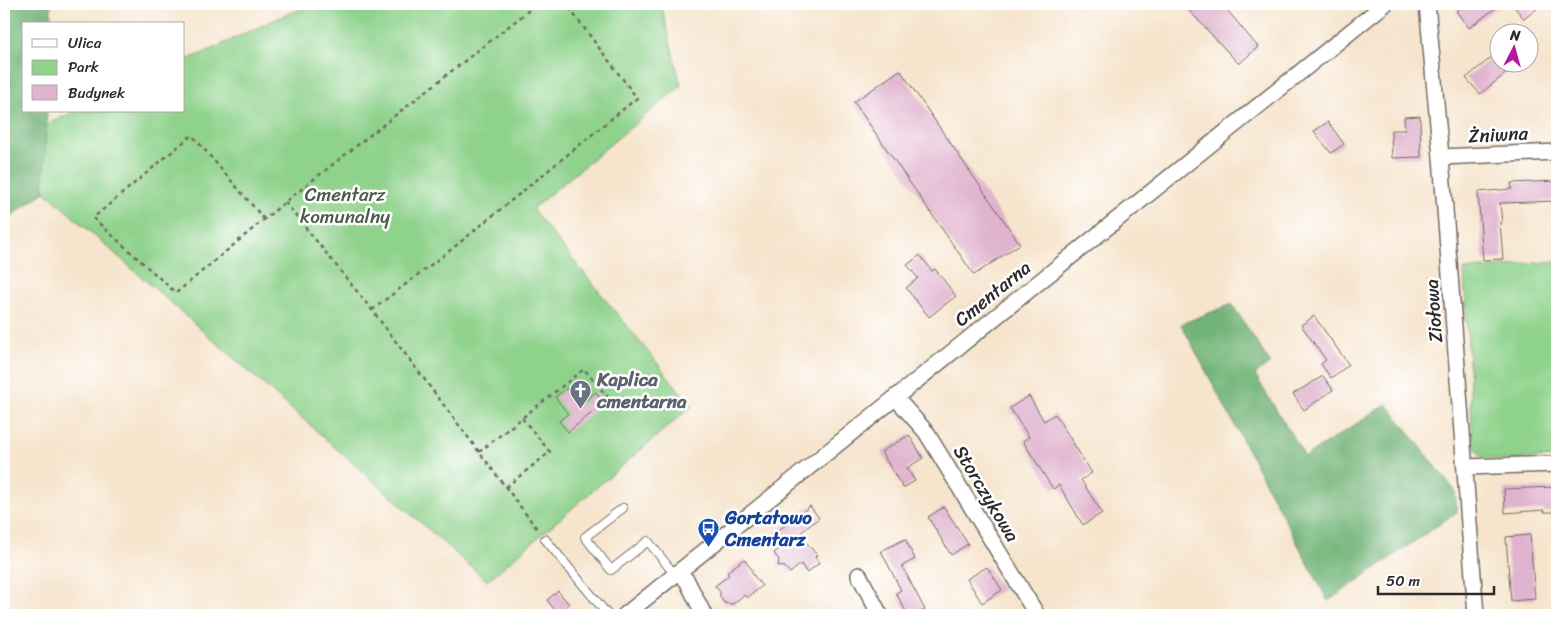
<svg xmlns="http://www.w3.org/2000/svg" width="1561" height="619" font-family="Sriracha,sans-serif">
	<rect width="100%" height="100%" fill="#fff"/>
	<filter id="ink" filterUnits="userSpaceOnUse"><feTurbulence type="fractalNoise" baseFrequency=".02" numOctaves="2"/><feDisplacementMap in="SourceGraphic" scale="10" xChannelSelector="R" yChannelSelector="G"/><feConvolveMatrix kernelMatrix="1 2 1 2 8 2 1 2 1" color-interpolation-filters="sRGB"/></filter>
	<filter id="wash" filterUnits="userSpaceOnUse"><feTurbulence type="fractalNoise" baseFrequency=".0096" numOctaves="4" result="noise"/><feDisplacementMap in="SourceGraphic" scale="20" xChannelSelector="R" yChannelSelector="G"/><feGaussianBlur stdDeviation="1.12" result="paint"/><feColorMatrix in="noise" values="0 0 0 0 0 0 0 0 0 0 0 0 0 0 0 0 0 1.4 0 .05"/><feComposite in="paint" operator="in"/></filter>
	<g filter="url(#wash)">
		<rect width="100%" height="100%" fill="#f6e4cc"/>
		<g fill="#8ed28b" stroke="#5c7e5b">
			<path d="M 316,4 L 661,4 L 681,86 L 532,209 L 692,406 L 487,581 L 45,192 L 43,184 L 46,125 L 75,111 L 184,111 L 184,61 C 228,44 270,18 316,4 Z"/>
			<polygon points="1557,261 1557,457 1499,460 1482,457 1473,445 1464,270"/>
		</g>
		<g fill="#72b477" stroke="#4e7051">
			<polygon points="4,4 51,4 51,24 24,24 24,111 47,111 43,184 45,192 4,221"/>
			<polygon points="1232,304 1270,363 1255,375 1305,457 1387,404 1455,491 1457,512 1328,601 1181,324"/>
		</g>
		<g id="blocks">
			<g fill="#e0b3ce">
				<polygon points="1183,4 1222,4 1258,47 1239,64"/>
				<polygon points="1466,4 1501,4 1469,28 1456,11"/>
				<polygon points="1512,4 1543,4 1524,19"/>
				<polygon points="1498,52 1498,62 1520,62 1480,94 1466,78"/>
				<polygon points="900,70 1020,244 974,275 854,102"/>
				<polygon points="1420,116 1421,157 1392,158 1391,130 1405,130 1404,117"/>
				<polygon points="1328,122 1344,144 1331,153 1314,131"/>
				<polygon points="1557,181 1557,201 1500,203 1502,222 1500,222 1503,259 1483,260 1478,192 1512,189 1511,183"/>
				<polygon points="920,255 932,271 935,269 956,296 929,317 906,288 918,278 907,265"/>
				<polygon points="1314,316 1349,365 1331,378 1321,364 1326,360 1301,325"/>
				<polygon points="1323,376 1333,390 1304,410 1293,394"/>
				<polygon points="567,388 580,405 596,392 604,403 568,432 559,421 568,414 555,397"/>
				<polygon points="1029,396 1044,421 1055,414 1092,473 1081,480 1102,513 1083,525 1059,485 1053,489 1023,441 1029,437 1010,408"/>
				<polygon points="909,435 923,458 907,468 915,481 903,488 881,452"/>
				<polygon points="1557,487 1557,512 1544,512 1544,510 1505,513 1504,489"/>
				<polygon points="810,506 819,518 799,534 817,555 815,557 819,563 807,573 801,564 790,573 785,567 778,566 779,560 774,553 785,544 775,533"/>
				<polygon points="944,507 968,544 951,555 928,517"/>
				<polygon points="1530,535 1535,599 1511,601 1506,537"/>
				<polygon points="905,539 915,559 902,566 925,610 914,615 908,615 896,593 901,590 881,551"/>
				<polygon points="744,559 753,571 751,572 762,586 747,598 744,595 733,604 724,603 720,597 720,592 715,586 729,575 727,572"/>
				<polygon points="987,567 1002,590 982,603 967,579"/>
				<polygon points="558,591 569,604 557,613 547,600"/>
			</g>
		</g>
	</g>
	<g filter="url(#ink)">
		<use href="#blocks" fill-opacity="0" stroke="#726c63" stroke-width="1"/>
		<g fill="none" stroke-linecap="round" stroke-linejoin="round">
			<defs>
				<g id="lane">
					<polyline points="623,508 585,537 611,570 648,541 675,575"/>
					<polyline points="545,539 608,615"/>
				</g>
				<g id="street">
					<polyline points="1427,4 1441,157 1476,615"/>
					<polyline points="1441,157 1557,152"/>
					<polyline points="895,397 926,432 1037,615"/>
					<polyline points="1465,467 1557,464"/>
					<polyline points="679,572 687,581 704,615"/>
					<polyline points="859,575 880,615"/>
					<polyline points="625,615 1385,4"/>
				</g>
			</defs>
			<use href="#lane" stroke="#726c63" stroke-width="10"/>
			<use href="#street" stroke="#726c63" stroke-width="18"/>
			<g stroke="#726c63" stroke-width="2.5" stroke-dasharray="4 4" stroke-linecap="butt">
				<polyline points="1399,9 1405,4"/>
				<polyline points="285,202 372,310 538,530"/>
				<polyline points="264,219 192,135 93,218 176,293 285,202 537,4"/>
				<polyline points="372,310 453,248 637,98 566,4"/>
				<polyline points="479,452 584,369 617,408"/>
				<polyline points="506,487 550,452 522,418"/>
			</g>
			<use href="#lane" stroke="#fff" stroke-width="8"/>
			<use href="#street" stroke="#fff" stroke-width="15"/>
		</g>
	</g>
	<defs>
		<symbol id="church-pin" viewBox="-11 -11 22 30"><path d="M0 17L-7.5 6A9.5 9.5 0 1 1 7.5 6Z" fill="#6b7280" stroke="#fff"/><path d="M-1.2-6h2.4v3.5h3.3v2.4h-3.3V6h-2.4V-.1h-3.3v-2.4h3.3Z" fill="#fff"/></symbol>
		<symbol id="bus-pin" viewBox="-11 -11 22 30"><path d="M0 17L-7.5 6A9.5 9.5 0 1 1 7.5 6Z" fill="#1a4fb4" stroke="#fff"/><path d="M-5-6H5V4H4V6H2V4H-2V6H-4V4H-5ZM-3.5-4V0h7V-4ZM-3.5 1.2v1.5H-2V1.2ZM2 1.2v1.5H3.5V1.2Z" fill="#fff"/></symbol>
	</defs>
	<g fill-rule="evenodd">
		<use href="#church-pin" x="568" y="378" width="25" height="34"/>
		<use href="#bus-pin" x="696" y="516" width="25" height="34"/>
	</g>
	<g text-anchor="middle" stroke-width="5" stroke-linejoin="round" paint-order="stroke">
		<g font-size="19" fill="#2b2b2b" stroke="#fff">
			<text transform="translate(1498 134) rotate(-3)" y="7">Żniwna</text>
			<text transform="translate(992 293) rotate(-39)" y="7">Cmentarna</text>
			<text transform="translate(1433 311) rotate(-94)" y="7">Ziołowa</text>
			<text transform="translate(987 493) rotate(59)" y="7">Storczykowa</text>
		</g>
		<g font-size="19" fill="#495d48" stroke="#fff">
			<text x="345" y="201">Cmentarz<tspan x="345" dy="22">komunalny</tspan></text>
		</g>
		<g font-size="19" font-weight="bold" fill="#5b616d" stroke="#fff" text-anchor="start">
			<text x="597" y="386">Kaplica<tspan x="597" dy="22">cmentarna</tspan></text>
		</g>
		<g font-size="19" font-weight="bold" fill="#164399" stroke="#fff" text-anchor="start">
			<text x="725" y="524">Gortatowo<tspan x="725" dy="22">Cmentarz</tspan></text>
		</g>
	</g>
	<rect width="1561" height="619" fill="none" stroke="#fff" stroke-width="20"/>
	<rect x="22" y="22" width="162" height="90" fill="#ffffff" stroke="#aaaaaa"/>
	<rect x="32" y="39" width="25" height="8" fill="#ffffff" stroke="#aaaaaa"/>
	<text x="68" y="48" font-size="15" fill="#2b2b2b">Ulica</text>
	<rect x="32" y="60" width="25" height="15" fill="#8ed28b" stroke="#aaaaaa"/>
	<text x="68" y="72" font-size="15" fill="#2b2b2b">Park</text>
	<rect x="32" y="85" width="25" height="15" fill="#e0b3ce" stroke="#aaaaaa"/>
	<text x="68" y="98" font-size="15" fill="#2b2b2b">Budynek</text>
	<g transform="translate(1514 48) rotate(6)"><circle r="24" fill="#ffffff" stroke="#aaaaaa"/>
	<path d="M0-4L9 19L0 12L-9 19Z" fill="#b5179e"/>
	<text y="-8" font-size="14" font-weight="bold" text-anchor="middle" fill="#2b2b2b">N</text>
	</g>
	<path d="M1378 586v8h116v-8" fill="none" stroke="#2b2b2b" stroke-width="2.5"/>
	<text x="1386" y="586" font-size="15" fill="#2b2b2b" stroke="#ffffff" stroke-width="4" paint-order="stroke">50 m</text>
</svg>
